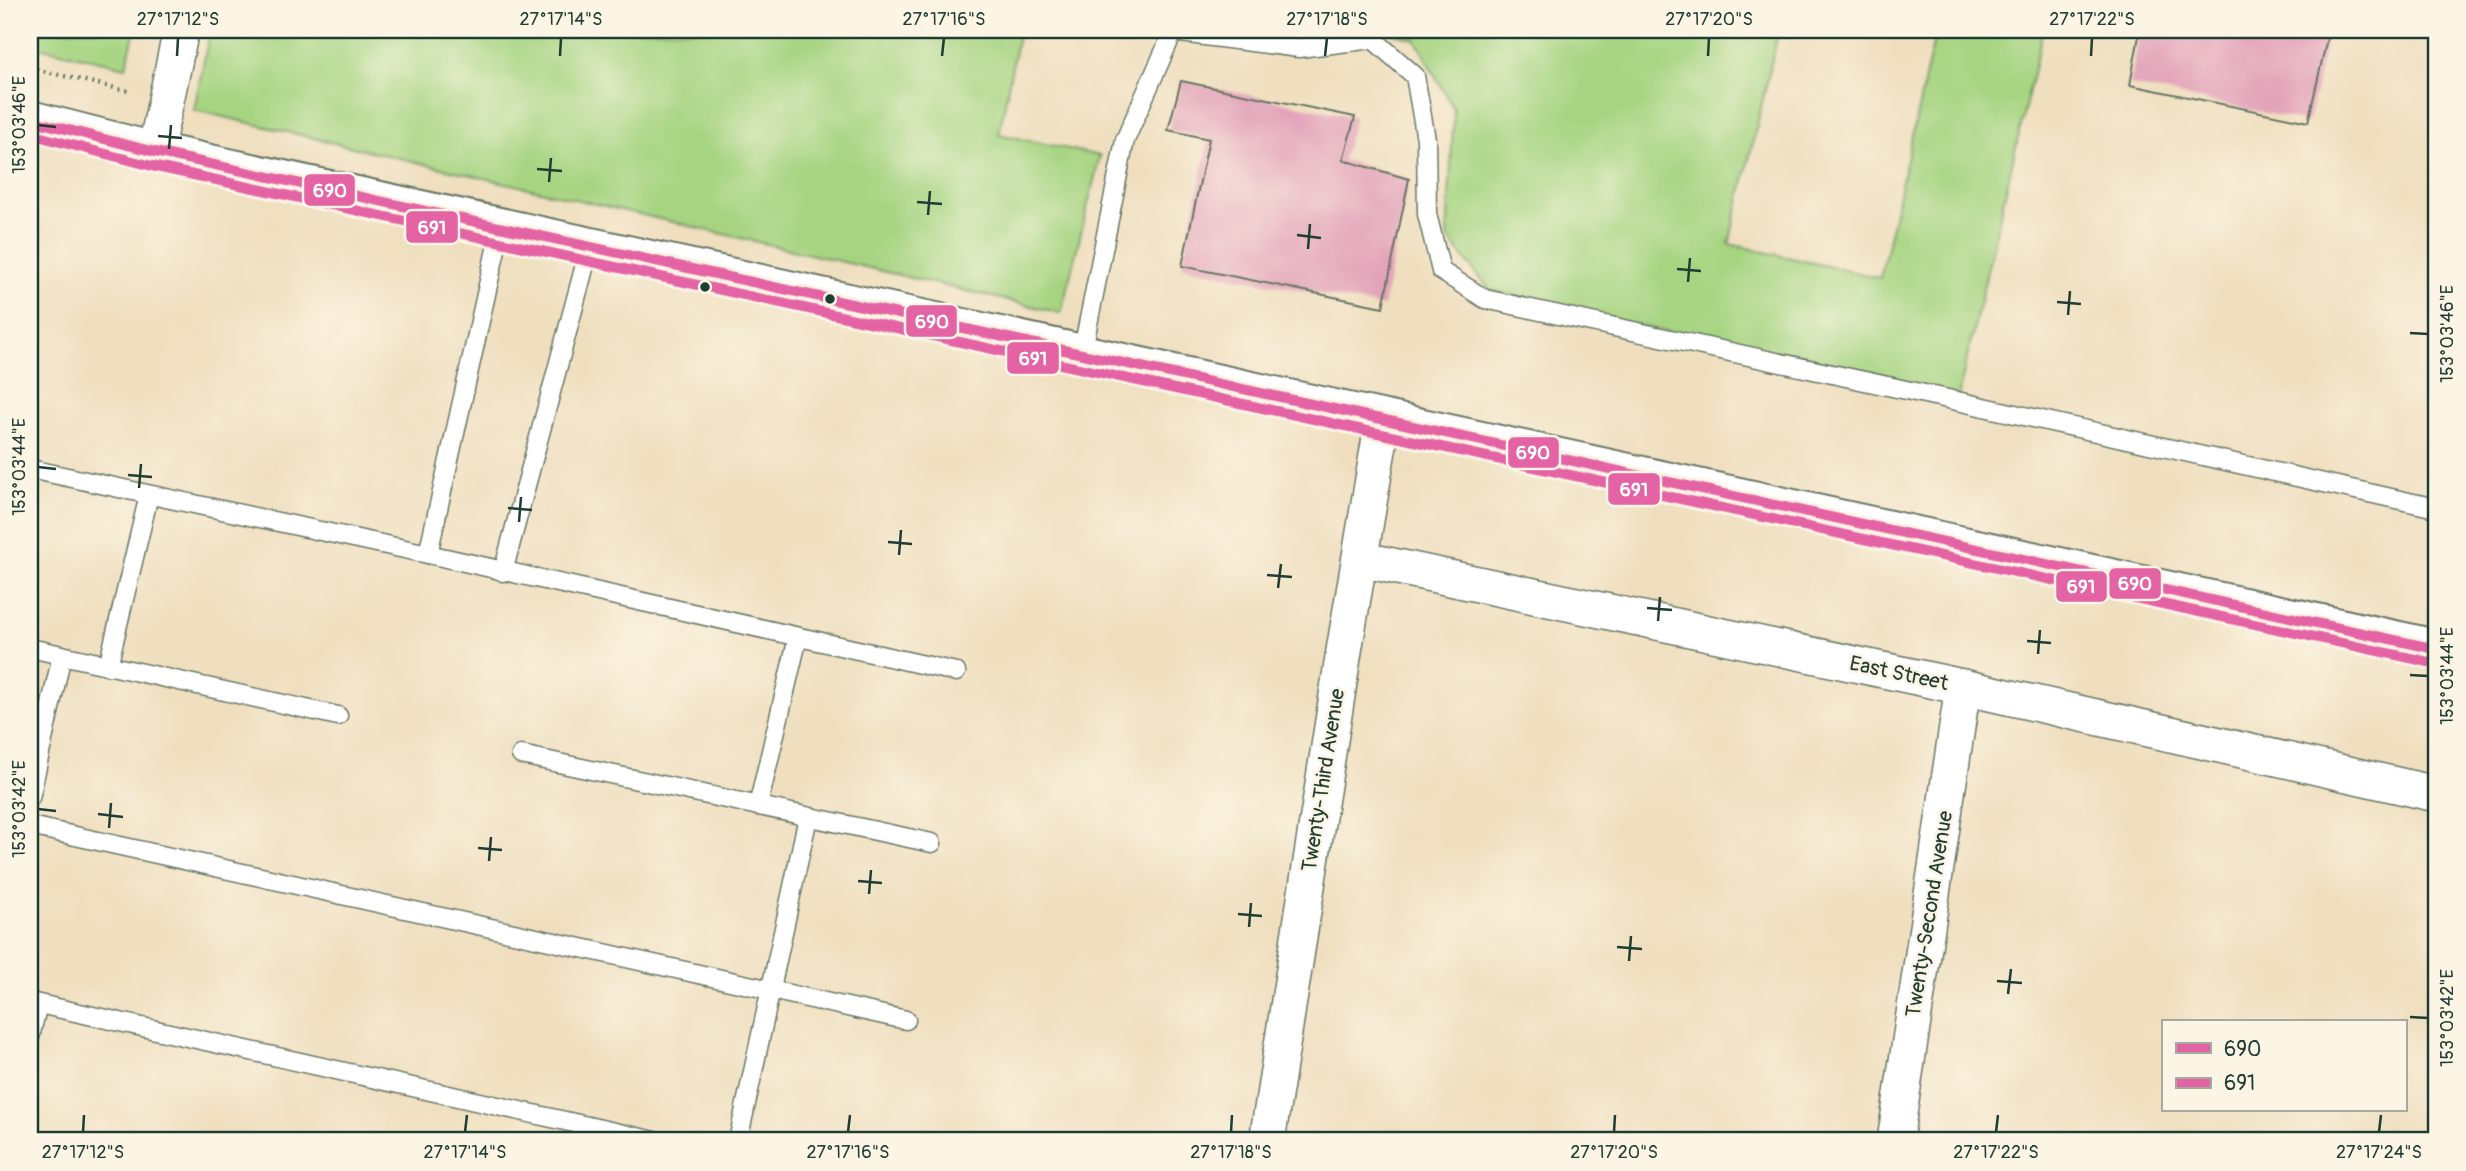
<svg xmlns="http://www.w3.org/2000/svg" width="2466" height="1171" font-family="Pangolin,sans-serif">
	<rect width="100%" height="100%" fill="#fcf5e5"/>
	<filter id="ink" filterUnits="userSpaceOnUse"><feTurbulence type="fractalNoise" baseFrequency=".0143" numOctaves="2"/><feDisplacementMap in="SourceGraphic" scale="14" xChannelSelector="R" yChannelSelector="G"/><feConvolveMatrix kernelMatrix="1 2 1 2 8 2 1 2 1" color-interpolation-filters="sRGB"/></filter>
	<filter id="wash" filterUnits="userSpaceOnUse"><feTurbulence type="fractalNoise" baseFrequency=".00686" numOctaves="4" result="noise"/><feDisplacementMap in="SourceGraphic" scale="28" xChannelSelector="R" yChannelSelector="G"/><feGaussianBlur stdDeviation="1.57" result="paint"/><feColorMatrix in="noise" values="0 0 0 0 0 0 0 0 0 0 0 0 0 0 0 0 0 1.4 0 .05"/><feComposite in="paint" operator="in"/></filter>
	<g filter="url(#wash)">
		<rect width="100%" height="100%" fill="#efdfbf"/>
		<g fill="#a6d481" stroke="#62885a" stroke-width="2">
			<polygon points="30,30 135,30 126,67 30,45"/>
			<polygon points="210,30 1019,30 999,134 1100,156 1061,313 194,110"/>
			<polygon points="1378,30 1779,30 1729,244 1880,278 1936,30 2043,30 1957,401 1490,290 1447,237 1454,109 1415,39"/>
		</g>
		<g id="blocks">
			<g fill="#e3a4ba">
				<polygon points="2140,30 2329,30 2308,122 2130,85"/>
				<polygon points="1181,81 1355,117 1343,160 1409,179 1383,307 1182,266 1209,139 1168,130"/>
			</g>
		</g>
	</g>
	<g filter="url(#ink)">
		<use href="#blocks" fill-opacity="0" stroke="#687665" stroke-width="2"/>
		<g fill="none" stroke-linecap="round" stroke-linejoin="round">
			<defs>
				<g id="service">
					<polyline points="1082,354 1125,140 1173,32 1299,48 1373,39 1415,76 1426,139 1427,214 1441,271 1485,299 1957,401 2436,508"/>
					<polyline points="30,469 428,554 956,672"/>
					<polyline points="428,554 501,227"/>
					<polyline points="503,572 590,246"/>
					<polyline points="30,648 338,716"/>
					<polyline points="108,666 149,495"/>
					<polyline points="521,755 932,843"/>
					<polyline points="30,798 62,655"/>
					<polyline points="758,806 798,637"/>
					<polyline points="30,826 906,1020"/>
					<polyline points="30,1002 655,1141"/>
					<polyline points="30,1037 38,1004"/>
					<polyline points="738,1141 808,817"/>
				</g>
				<g id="minor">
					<polyline points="155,152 181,30"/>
					<polyline points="1360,559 1963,687 2436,794"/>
					<polyline points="1267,1141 1344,651 1383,420"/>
					<polyline points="1895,1141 1963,687"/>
				</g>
				<polyline id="secondary" points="30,120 155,152 2436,649"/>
			</defs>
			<use href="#service" stroke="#687665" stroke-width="21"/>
			<use href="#minor" stroke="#687665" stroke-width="38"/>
			<use href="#secondary" stroke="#687665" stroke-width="42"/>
			<polyline stroke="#687665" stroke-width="4.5" stroke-dasharray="2 5" stroke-linecap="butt" points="30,68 128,91"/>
			<use href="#service" stroke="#fff" stroke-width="18"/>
			<use href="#minor" stroke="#fff" stroke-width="35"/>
			<use href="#secondary" stroke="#fff" stroke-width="38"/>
			<defs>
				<polyline id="bus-1" points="30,120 155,152 2436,649"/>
				<polyline id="bus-2" points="30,134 152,166 2433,663"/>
			</defs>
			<use href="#bus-1" stroke="#fcf5e5" stroke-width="16"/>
			<use href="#bus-2" stroke="#fcf5e5" stroke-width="16"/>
			<use href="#bus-1" stroke="#e463a4" stroke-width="10"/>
			<use href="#bus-2" stroke="#e463a4" stroke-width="10"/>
		</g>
	</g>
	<path fill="none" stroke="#1f3d34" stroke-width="2.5" d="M 177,56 L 178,38M 560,56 L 561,38M 942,56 L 944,38M 1325,56 L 1327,38M 1708,56 L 1709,38M 2091,56 L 2092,38M 38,125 L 56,127M 158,136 L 182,138M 169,149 L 171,125M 537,169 L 562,171M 549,182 L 551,158M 917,202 L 942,204M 928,215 L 930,191M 1297,235 L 1321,238M 1308,249 L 1310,224M 1677,269 L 1701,271M 1688,282 L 1690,258M 2057,302 L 2081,304M 2068,315 L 2070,291M 2410,333 L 2428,334M 38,467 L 56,469M 128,475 L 152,477M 139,488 L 141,464M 508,508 L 532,510M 519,522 L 521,497M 888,542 L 912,544M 899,555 L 901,530M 1267,575 L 1292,577M 1278,588 L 1281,564M 1647,608 L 1672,610M 1658,621 L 1660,597M 2027,641 L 2051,643M 2038,654 L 2040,630M 2410,675 L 2428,676M 38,809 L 56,811M 98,814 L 123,817M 109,828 L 111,803M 478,848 L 502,850M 489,861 L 491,837M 858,881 L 882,883M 869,894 L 871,870M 1238,914 L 1262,916M 1249,927 L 1251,903M 1617,947 L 1642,949M 1629,961 L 1631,936M 1997,981 L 2022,983M 2008,994 L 2011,969M 2410,1017 L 2428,1018M 83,1132 L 84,1115M 465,1132 L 467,1115M 848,1132 L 850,1115M 1231,1132 L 1232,1115M 1614,1132 L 1615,1115M 1996,1132 L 1998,1115M 2379,1132 L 2381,1115"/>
	<g fill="#1f3d34" stroke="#fcf5e5" stroke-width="2.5">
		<circle cx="705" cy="287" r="6"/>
		<circle cx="830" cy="299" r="6"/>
	</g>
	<g text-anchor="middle" stroke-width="5" stroke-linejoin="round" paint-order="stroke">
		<g font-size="21" fill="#1f3d34" stroke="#fcf5e5">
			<text transform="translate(1899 673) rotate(12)" y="7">East Street</text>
			<text transform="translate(1323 780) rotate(-81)" y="7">Twenty-Third Avenue</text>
			<text transform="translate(1929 914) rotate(-81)" y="7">Twenty-Second Avenue</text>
		</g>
	</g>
	<g stroke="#fcf5e5" stroke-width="2.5">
		<rect x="303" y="173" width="53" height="34" rx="7" fill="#e463a4"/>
		<rect x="405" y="210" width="54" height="34" rx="7" fill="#e463a4"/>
		<rect x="905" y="304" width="53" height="34" rx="7" fill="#e463a4"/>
		<rect x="1006" y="341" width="54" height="34" rx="7" fill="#e463a4"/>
		<rect x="1507" y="436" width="53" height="33" rx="7" fill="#e463a4"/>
		<rect x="1607" y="472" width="54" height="34" rx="7" fill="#e463a4"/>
		<rect x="2108" y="567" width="54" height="33" rx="7" fill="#e463a4"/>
		<rect x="2055" y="570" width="53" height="33" rx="7" fill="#e463a4"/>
	</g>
	<g font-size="19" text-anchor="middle" font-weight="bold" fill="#fff">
		<text x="330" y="197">690</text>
		<text x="432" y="234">691</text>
		<text x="932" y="328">690</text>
		<text x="1033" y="365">691</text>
		<text x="1533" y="459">690</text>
		<text x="1634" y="496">691</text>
		<text x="2135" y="590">690</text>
		<text x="2081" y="593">691</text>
	</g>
	<rect width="2466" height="1171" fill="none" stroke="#fcf5e5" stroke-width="77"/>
	<rect x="2162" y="1020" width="245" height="91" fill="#fcf5e5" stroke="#a4ab9e" stroke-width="2"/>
	<rect x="2176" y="1043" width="35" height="10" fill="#e463a4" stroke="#a4ab9e" stroke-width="2"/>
	<text x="2224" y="1056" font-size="21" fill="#1f3d34">690</text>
	<rect x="2176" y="1078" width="35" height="10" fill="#e463a4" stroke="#a4ab9e" stroke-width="2"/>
	<text x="2224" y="1090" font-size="21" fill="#1f3d34">691</text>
	<rect x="38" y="38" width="2390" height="1094" fill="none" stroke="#1f3d34" stroke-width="2.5"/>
	<g font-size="18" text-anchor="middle" fill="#1f3d34">
		<text x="178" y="25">27°17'12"S</text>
		<text x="561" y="25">27°17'14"S</text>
		<text x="944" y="25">27°17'16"S</text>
		<text x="1327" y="25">27°17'18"S</text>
		<text x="1709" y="25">27°17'20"S</text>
		<text x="2092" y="25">27°17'22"S</text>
		<text transform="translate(19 125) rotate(-90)" y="6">153°03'46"E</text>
		<text transform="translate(2447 334) rotate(-90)" y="6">153°03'46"E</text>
		<text transform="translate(19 467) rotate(-90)" y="6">153°03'44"E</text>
		<text transform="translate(2447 676) rotate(-90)" y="6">153°03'44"E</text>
		<text transform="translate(19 809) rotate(-90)" y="6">153°03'42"E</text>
		<text transform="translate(2447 1018) rotate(-90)" y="6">153°03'42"E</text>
		<text x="83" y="1158">27°17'12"S</text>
		<text x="465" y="1158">27°17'14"S</text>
		<text x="848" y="1158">27°17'16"S</text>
		<text x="1231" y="1158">27°17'18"S</text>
		<text x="1614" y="1158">27°17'20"S</text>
		<text x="1996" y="1158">27°17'22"S</text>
		<text x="2379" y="1158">27°17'24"S</text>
	</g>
</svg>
